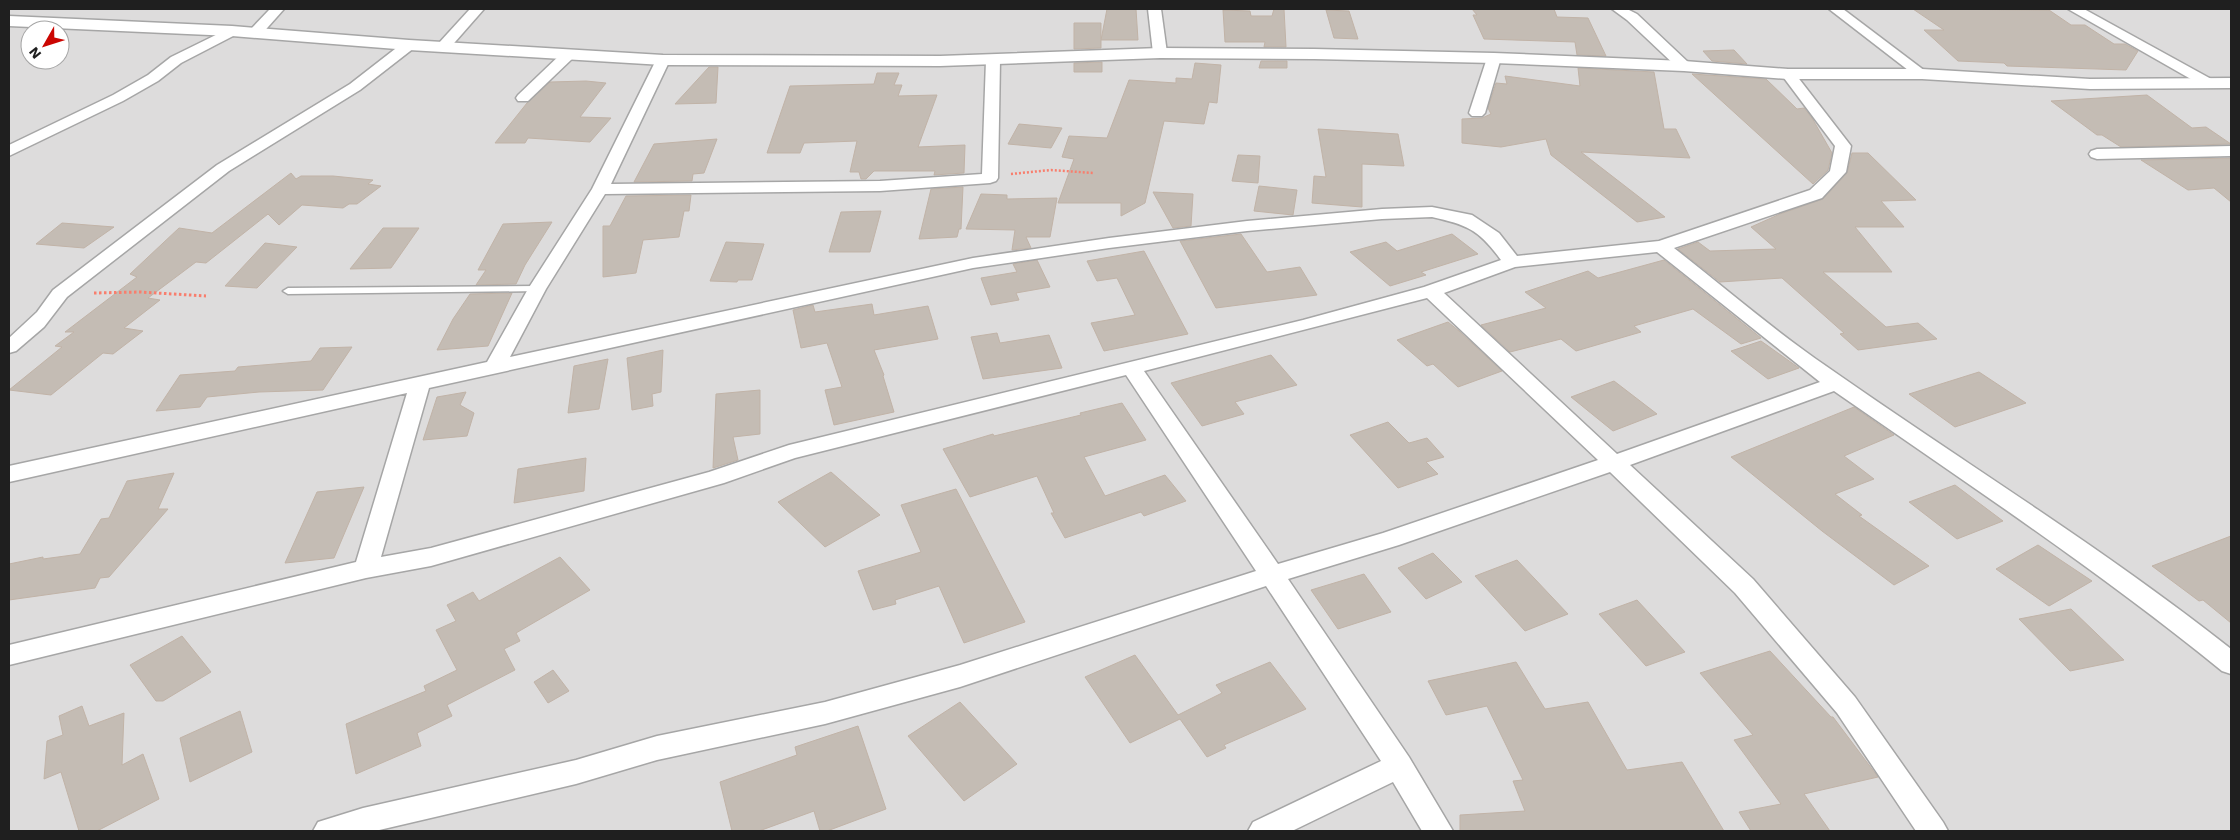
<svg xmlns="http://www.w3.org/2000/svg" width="2240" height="840" font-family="'Work Sans',sans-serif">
	<rect width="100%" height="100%" fill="#efece5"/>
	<path fill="#dddcdc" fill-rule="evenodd" d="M 9,9 L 2231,9 L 2231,831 L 9,831 ZM 30,30 L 60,30 L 60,60 L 30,60 Z"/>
	<g fill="#c4bcb4" stroke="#c1b3a7">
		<polygon points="1107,9 1136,9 1138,40 1101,40"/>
		<polygon points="1274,9 1284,9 1286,47 1264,47 1265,42 1225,42 1223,10 1250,11 1251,16 1272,16"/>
		<polygon points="1472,9 1554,9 1557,17 1588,18 1606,56 1577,55 1575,42 1484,39 1473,15 1477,15"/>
		<polygon points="1913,9 2049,10 2071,25 2085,25 2114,44 2125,44 2138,51 2126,70 2007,66 2004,63 1958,61 1924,30 1944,30"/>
		<polygon points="1326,10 1349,11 1358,39 1334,38"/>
		<polygon points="1074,23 1101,23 1101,48 1074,49"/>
		<polygon points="1734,50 1747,64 1712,61 1703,51"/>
		<polygon points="1261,61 1287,61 1287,68 1259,68"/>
		<polygon points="1102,62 1102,72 1074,72 1074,63"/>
		<polygon points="1195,63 1221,65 1217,103 1209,102 1204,124 1164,121 1145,203 1121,216 1121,203 1058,203 1074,159 1062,157 1069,136 1107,138 1129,80 1176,83 1176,78 1192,79"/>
		<polygon points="709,67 718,67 716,103 675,104"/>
		<polygon points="1578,68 1654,72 1664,129 1676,129 1690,158 1581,152 1665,217 1637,222 1551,155 1546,139 1501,147 1462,143 1462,119 1482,118 1491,114 1488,108 1496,83 1507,84 1505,76 1580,86"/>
		<polygon points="877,73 899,73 894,85 902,85 898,96 937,95 918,147 965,145 964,173 934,175 935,171 874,171 866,179 861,179 859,172 850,172 857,141 804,143 800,153 767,153 790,86 874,84"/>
		<polygon points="1692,74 1766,79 1797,109 1804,108 1812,118 1832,153 1828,170 1813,184"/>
		<polygon points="586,81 606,83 580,117 611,118 590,142 528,138 525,143 495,143 527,103 550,82"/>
		<polygon points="2147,95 2192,128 2206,127 2231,144 2121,147 2102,135 2097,135 2051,101"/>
		<polygon points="1019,124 1062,128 1051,148 1008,144"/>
		<polygon points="1318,129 1398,134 1404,166 1362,164 1362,207 1312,203 1314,176 1326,177"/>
		<polygon points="717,139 704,173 693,174 692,181 634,182 654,144"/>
		<polygon points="1852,153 1868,153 1916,200 1881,201 1904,227 1855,227 1892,272 1823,272 1886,327 1918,323 1937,339 1858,350 1840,334 1844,333 1782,278 1720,282 1678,249 1698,242 1710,251 1776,249 1751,227 1780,214 1823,199 1847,173"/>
		<polygon points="1238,155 1260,156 1258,183 1232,181"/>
		<polygon points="2231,158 2231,202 2214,188 2188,190 2141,160"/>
		<polygon points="291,173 296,179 301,176 333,176 373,180 368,184 381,186 357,204 349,204 343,208 302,205 279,225 268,214 206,263 196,262 148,298 160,300 124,328 143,331 113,354 103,353 51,395 9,390 62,347 55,346 74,332 65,332 137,277 130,274 179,228 212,233"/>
		<polygon points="1259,186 1297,190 1293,215 1254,211"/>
		<polygon points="963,187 961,229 959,229 957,237 919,239 931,189"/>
		<polygon points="1153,192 1193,194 1191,226 1173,228"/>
		<polygon points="981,194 1007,195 1007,199 1057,198 1050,237 1026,237 1031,248 1012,250 1015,230 966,229"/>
		<polygon points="691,195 689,211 684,211 679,237 643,240 636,273 603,277 603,226 610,226 626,196"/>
		<polygon points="881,211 870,252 829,252 841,212"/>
		<polygon points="552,222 525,265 516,284 476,285 486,270 478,270 503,224"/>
		<polygon points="62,223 114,227 84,248 36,244"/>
		<polygon points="383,228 419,228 391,268 350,269"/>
		<polygon points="1241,234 1267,272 1300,267 1317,295 1216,308 1180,241"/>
		<polygon points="1452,234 1478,254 1421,272 1426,275 1390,286 1350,252 1386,242 1397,251"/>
		<polygon points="726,242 764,244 752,280 738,280 737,282 710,281"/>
		<polygon points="265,243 297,247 257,288 225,286"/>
		<polygon points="1144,251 1188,334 1104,351 1091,323 1135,315 1117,278 1097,281 1087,261"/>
		<polygon points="1037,260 1050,287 1016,293 1019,300 991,305 981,278 1017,272 1013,264"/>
		<polygon points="1664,260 1761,338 1741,344 1693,309 1634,326 1641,332 1576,351 1561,339 1510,352 1481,325 1546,308 1525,292 1588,271 1598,278"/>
		<polygon points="512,293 488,346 437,350 453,319 470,294"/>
		<polygon points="872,304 874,315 928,306 938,339 874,350 884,375 883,376 894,412 834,425 825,390 842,387 827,343 801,348 793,310 813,305 815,312"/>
		<polygon points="1448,322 1459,331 1502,371 1458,387 1433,364 1427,366 1397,340"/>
		<polygon points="997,333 1000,343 1049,335 1062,368 983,379 971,337"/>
		<polygon points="1761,341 1799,368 1768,379 1731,351"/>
		<polygon points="352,347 323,390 259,392 207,397 200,407 156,411 180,375 235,371 238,367 311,361 320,348"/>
		<polygon points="663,350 661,392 652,394 653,406 632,410 627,358"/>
		<polygon points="1271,355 1297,385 1235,402 1244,414 1202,426 1171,383"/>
		<polygon points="608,359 599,409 568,413 574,366"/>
		<polygon points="1979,372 2026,403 1955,427 1909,394"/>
		<polygon points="1614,381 1657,414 1613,431 1571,397"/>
		<polygon points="760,390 760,434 733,437 738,460 713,468 716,394"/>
		<polygon points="466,392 460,405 474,413 467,436 423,440 437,397"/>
		<polygon points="1122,403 1146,440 1084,457 1105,496 1165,475 1186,501 1144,516 1141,512 1065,538 1051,513 1054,513 1037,476 970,497 943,449 993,434 994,436 1081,415 1080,413"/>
		<polygon points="1854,407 1894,435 1844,456 1874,479 1835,494 1862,515 1859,516 1929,566 1894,585 1822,531 1731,457"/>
		<polygon points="1388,422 1409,443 1427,438 1444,457 1426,462 1438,474 1398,488 1350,435"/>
		<polygon points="586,458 584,491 514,503 518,469"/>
		<polygon points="831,472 880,515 825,547 778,502"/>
		<polygon points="174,473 158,509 168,509 109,577 100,578 95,588 9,600 9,564 43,557 43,559 80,554 101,519 109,518 127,481"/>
		<polygon points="1955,485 2003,521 1957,539 1909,502"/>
		<polygon points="364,487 334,558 285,563 317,492"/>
		<polygon points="956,489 1025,622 964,643 939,586 895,600 896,604 873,610 858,571 921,552 901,505"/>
		<polygon points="2231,536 2231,623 2203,600 2199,601 2152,566"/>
		<polygon points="2038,545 2092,581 2049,606 1996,569"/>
		<polygon points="1433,553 1462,582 1426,599 1398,568"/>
		<polygon points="560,557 590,590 516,633 520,641 504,649 515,670 447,705 452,716 417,733 421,746 356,774 346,724 426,691 424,686 457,670 436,630 456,621 447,605 473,592 479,601"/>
		<polygon points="1517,560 1568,614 1525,631 1475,576"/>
		<polygon points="1364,574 1391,612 1338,629 1311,590"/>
		<polygon points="1637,600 1685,652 1646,666 1599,614"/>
		<polygon points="2071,609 2124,660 2070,671 2019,619"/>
		<polygon points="182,636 211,672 163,701 156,701 130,665"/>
		<polygon points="1770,651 1831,717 1833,717 1878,777 1804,794 1830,831 1751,831 1739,812 1781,804 1734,740 1753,735 1700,673"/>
		<polygon points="1135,655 1178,715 1222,693 1216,685 1270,662 1306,709 1224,745 1226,748 1207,757 1180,719 1130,743 1085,677"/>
		<polygon points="1516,662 1545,709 1588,702 1627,770 1682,762 1724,831 1460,831 1460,815 1525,811 1513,781 1523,780 1487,706 1446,715 1428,681"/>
		<polygon points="553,670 569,691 548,703 534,682"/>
		<polygon points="960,702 1017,764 964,801 908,736"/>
		<polygon points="82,706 89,726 124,713 122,765 143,754 159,799 97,831 79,831 61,772 44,779 47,741 63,735 59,716"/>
		<polygon points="240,711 252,752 190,782 180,738"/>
		<polygon points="858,726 886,809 827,831 820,831 814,811 759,831 732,831 720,782 797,755 795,747"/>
	</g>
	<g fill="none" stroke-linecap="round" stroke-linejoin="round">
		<defs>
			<polygon id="service" points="537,286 540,287 542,289 540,291 288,294 283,291 288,288"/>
			<g id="minor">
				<polygon points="270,9 284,9 260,36 250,36 248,33 250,30"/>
				<polygon points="470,9 484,9 448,50 438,50 436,47 438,44"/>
				<polygon points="1148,9 1161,9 1167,53 1165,56 1160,57 1153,53"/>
				<polygon points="1612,9 1627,9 1637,14 1689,63 1691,66 1689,69 1679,69 1627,20"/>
				<polygon points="1829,9 1843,9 1929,74 1922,78 1917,77"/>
				<polygon points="2068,9 2084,9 2213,80 2215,83 2213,86 2203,86"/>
				<polygon points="232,27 237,28 239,31 237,34 181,63 158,81 123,101 9,156 9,145 113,95 148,75 171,57"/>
				<polygon points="409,41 414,42 416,45 414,48 360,90 229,171 67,297 44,327 16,351 9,353 9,338 37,312 53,290 217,165 350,84 404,42"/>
				<polygon points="568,51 575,55 573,58 528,101 518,101 516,98 518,95 563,52"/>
				<polygon points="1494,54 1501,58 1485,113 1482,116 1472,116 1469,113 1487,58"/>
				<path d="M 663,56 L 670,60 L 611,184 L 880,181 L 982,174 L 986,60 L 993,56 L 1000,60 L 998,178 L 996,181 L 990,183 L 880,191 L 605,194 L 546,289 L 510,357 L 973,258 L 1109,238 L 1247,221 L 1382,209 L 1432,207 L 1472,215 L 1499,233 L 1517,256 L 1659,241 L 1810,190 L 1830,171 L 1835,146 L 1781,74 L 1788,70 L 1793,71 L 1851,146 L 1846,172 L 1822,198 L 1674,248 C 1724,287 1773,330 1826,366 C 1961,461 2102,547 2231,649 L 2231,674 L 2222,671 C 2098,570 1965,482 1834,391 L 1630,465 L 1753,579 L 1855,697 L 1943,822 L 1948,831 L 1916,831 L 1837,713 L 1735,593 L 1610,472 L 1399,545 L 1288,579 L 1409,757 L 1453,831 L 1422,831 L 1393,782 L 1292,831 L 1248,831 L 1253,822 L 1381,761 L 1266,586 L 960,687 L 825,724 L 657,760 L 576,784 L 375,831 L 313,831 L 318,822 L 363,808 L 576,760 L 657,736 L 825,702 L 960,665 L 1256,571 L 1126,375 L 795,458 L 724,483 L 431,566 L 366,578 L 9,665 L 9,645 L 356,562 L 407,393 L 9,482 L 9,466 L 487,362 L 528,289 L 592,189 L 656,60 ZM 1432,217 C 1468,225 1479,230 1501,260 L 1424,287 L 1303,320 L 789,445 L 709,472 L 431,548 L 381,557 L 429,388 L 973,268 L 1109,248 L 1247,231 L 1382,219 ZM 1657,252 L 1820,382 L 1617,454 L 1444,293 L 1515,267 ZM 1427,298 L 1598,460 L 1383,533 L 1278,564 L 1144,371 Z"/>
				<polygon points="2231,146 2231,156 2097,159 2091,157 2089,154 2091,151 2097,149"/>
			</g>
			<polygon id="tertiary" points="9,16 232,26 409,40 663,55 940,56 1160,48 1314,49 1494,53 1684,61 1788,69 1922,69 2090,79 2231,78 2231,88 2090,89 1922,79 1788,79 1684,71 1494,63 1314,59 1160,58 940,66 663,65 409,50 232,36 9,26"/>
		</defs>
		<use href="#service" stroke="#a6a6a6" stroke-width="3"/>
		<use href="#minor" stroke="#a6a6a6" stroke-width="3"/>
		<use href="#tertiary" stroke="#a6a6a6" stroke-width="3"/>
		<polyline stroke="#f87e6d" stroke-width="2.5" stroke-dasharray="2 2" stroke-linecap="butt" points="1011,174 1051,170 1093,173"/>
		<polyline stroke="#f87e6d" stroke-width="3" stroke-dasharray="2.5 2.5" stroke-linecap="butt" points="94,293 140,292 206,296"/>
		<use href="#service" fill="#fff" fill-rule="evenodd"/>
		<use href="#minor" fill="#fff" fill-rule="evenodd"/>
		<use href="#tertiary" fill="#fff" fill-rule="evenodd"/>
	</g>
	<rect width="2240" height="840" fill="none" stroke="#1f1f1f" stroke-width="20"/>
	<g transform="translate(45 45) rotate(231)"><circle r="24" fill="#ffffff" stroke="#a5a5a5"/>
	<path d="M0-4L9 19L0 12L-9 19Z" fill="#cb0602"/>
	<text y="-8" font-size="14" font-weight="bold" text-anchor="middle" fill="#1f1f1f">N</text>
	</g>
</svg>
